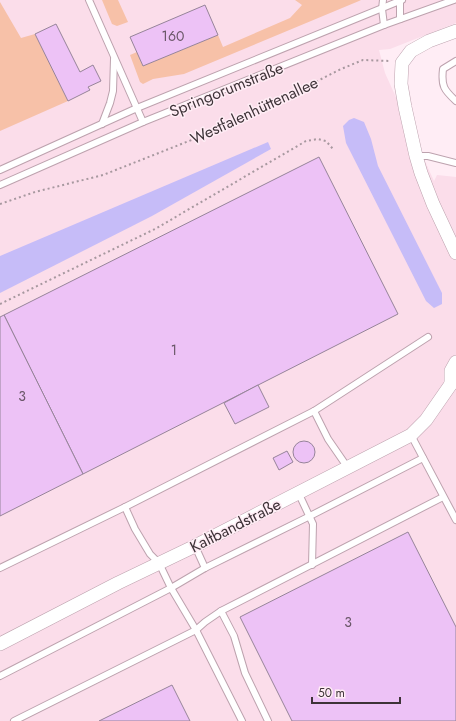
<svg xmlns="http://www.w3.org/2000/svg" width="456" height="721" font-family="Jost,sans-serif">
	<rect width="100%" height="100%" fill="#ffedf5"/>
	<polygon fill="#fbddea" points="0,0 456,0 456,23 390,49 379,50 385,73 434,181 437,175 456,177 456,721 0,721"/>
	<g fill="#f7c1a8">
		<polygon points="102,0 118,0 128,22 117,26 112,24"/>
		<polygon points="295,0 361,0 359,1 184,74 153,79 143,84 140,82 130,55 137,52 143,66 218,35 223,47 290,18 302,5"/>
		<polygon points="0,2 21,38 35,34 68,101 0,131"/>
	</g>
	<g fill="#c6bcf8">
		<polygon points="354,118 364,122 371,139 378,166 442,293 442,304 434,308 426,301 346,143 343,126 349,120"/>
		<polygon points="268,142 271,149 152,216 0,293 0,256"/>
	</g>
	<g fill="#edc2f6" stroke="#968499">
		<polygon points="205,5 218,35 143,66 130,37"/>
		<polygon points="56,24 80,72 93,65 101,81 88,87 90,90 68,101 35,34"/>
		<polygon points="319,157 398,314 83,474 4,315"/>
		<polygon points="4,315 83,474 0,516 0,317"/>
		<polygon points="258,385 269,407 235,424 224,403"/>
		<circle cx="304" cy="452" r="11"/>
		<polygon points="287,451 293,462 279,470 273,458"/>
		<polygon points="408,532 456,627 456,721 292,721 240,617"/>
		<polygon points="172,685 190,721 99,721"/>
	</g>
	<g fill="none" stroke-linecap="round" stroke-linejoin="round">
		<defs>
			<g id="service">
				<polyline points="89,0 143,122"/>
				<polyline points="383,0 382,9 384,25"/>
				<polyline points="400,0 400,19"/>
				<path d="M 456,61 L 443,69 C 441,86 444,90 456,101"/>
				<polyline points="102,124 110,103 113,91 114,59"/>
				<polyline points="416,156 428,156 456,163"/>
				<polyline points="0,170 137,108 402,0"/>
				<polyline points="0,185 143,122 384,25 454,0"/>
				<polyline points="314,411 328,439 348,468"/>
				<polyline points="411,435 456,520"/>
				<polyline points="298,492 313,524 312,565"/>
				<polyline points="125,507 135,529 150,554 159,563 171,588 196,630 242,721"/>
				<polyline points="195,546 205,568"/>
				<polyline points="0,568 125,507 314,411 428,337"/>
				<polyline points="221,611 234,636 245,673 268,721"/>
				<polyline points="0,676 171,588 205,568 310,516 423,458"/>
				<polyline points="14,721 196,630 205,622 221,611 443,497"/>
			</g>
			<g id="minor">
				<polyline points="456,31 429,41 411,51 402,63 401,84 405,107 416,156 421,173 433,204 456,253"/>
				<polyline points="451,384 451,371 456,362"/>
				<polyline points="0,644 118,583 195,546 411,435 426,420 451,384 456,380"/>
			</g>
		</defs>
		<use href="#service" stroke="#bda2ae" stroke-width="8"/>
		<use href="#minor" stroke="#bda2ae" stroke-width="14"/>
		<g stroke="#a7989f" stroke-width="2" stroke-dasharray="2 3" stroke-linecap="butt">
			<polyline points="0,204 35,192 103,175 237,122 341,69 363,60 390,61"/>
			<polyline points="0,304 155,229 306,141 318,139 326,141 333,149"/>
		</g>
		<use href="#service" stroke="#fff" stroke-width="6"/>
		<use href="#minor" stroke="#fff" stroke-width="13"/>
	</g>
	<g text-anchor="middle" stroke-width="3" stroke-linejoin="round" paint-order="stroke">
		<g font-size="14" fill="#6a5768">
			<text x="173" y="41">160</text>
			<text x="174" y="355">1</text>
			<text x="22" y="401">3</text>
			<text x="348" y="627">3</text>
		</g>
		<g font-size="16" fill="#3e3338" stroke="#ffedf5">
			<text transform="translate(226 89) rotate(-22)" y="6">Springorumstraße</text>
			<text transform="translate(254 110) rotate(-25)" y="6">Westfalenhüttenallee</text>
			<text transform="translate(235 525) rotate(-27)" y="6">Kaltbandstraße</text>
		</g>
	</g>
	<path d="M312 697v6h88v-6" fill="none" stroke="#3e3338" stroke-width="2"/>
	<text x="318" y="697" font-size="12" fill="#3e3338" stroke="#ffedf5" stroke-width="3" paint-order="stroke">50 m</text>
</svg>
